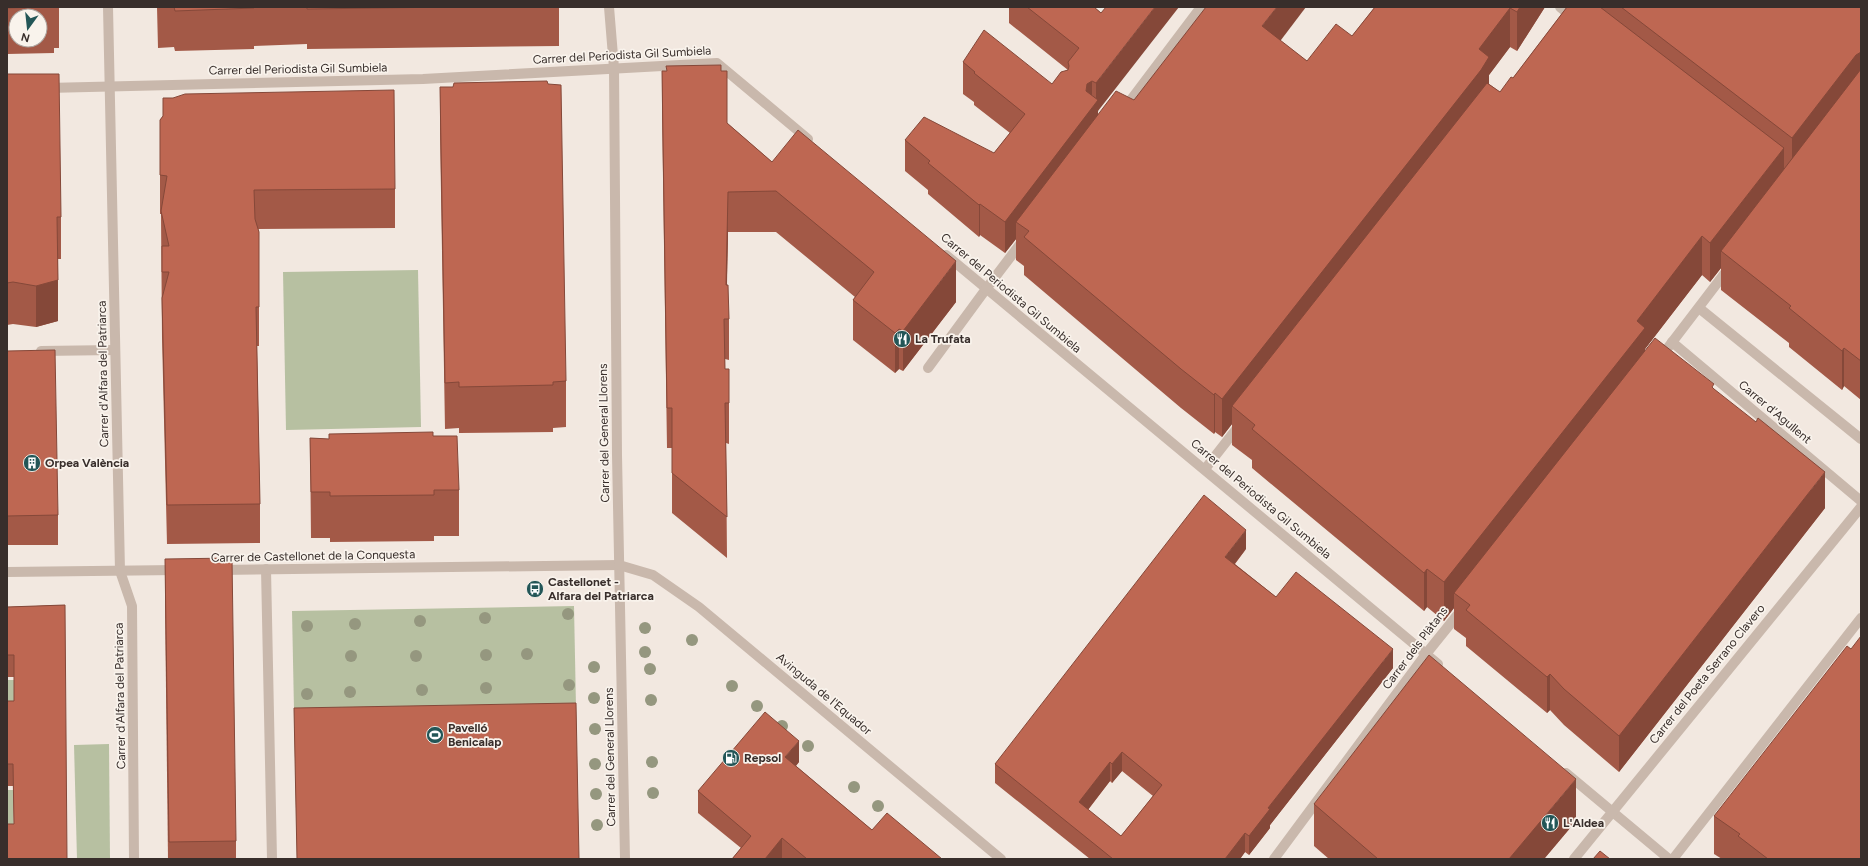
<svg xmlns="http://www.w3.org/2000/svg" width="1868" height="866" font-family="Figtree,sans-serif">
	<rect width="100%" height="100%" fill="#f2e8e0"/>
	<g fill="#b7c0a1">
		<polygon points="418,270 421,427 286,430 283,272"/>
		<polygon points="574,606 579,859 297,859 292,611"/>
		<rect x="7" y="680" width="7" height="43"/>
		<polygon points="109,744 110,859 77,859 74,745"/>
		<polygon points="7,790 13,790 14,846 7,846"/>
	</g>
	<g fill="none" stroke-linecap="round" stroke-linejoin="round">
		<g stroke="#c9b8ac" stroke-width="10">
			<polyline points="41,351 115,350"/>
			<polyline points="928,368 986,289"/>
		</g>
		<g stroke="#c9b8ac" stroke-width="10">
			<polyline points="108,7 120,571 132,606 134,859"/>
			<polyline points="609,7 614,68 617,455 625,859"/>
			<polyline points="1560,7 1575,19"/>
			<polyline points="47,88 423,79 717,63 808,139"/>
			<polyline points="1124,109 1201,7"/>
			<polyline points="946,255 1438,664"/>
			<polyline points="986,289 1024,239"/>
			<polyline points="1699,308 1861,439"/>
			<polyline points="1672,342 1861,501"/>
			<polyline points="1660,358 1728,269"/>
			<polyline points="1205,469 1241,423"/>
			<polyline points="266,569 272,859"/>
			<polyline points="219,570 619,565"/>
			<polyline points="7,572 177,570"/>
			<polyline points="1566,773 1669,859"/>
			<polyline points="1274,859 1426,654 1463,608"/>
			<polyline points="1574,859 1861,507"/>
			<polyline points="1673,859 1861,618"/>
		</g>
		<polyline stroke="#c9b8ac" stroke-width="10" points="619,565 653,575 699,607 1001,859"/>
	</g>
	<g fill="#95977f">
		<circle cx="568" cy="614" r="6"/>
		<circle cx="485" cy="618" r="6"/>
		<circle cx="420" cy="621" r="6"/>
		<circle cx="355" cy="624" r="6"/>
		<circle cx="307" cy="626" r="6"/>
		<circle cx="645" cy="628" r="6"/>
		<circle cx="692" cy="640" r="6"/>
		<circle cx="645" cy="652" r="6"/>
		<circle cx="527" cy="654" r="6"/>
		<circle cx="486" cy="655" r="6"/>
		<circle cx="351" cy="656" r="6"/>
		<circle cx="416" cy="656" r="6"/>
		<circle cx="594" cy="667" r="6"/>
		<circle cx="650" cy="669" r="6"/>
		<circle cx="569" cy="685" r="6"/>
		<circle cx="732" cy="686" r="6"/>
		<circle cx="486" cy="688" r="6"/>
		<circle cx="422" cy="690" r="6"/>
		<circle cx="350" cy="692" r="6"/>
		<circle cx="307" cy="694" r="6"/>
		<circle cx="594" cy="698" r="6"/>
		<circle cx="651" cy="700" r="6"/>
		<circle cx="757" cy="706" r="6"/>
		<circle cx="782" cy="726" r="6"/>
		<circle cx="595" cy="729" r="6"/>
		<circle cx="808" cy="746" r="6"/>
		<circle cx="652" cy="762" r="6"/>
		<circle cx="595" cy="764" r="6"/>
		<circle cx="854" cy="787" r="6"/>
		<circle cx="653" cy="793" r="6"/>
		<circle cx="596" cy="794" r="6"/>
		<circle cx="878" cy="806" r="6"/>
		<circle cx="597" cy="825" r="6"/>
	</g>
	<g fill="#a35947" fill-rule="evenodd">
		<path d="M 7,7 L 59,7 L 59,48 L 54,48 L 54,53 L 7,54 ZM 16,16 L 40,16 L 40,40 L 16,40 Z"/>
		<polygon points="157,7 559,7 559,46 307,49 307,44 254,46 254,49 175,51 174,47 158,48"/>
		<polygon points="1009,7 1094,7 1101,13 1098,114 1134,100 1280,41 1307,61 1352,36 1375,7 1545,7 1517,51 1510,47 1489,75 1489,84 1500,92 1513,78 1567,7 1861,7 1861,400 1844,386 1842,390 1789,347 1789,343 1721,290 1721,268 1710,282 1702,275 1645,349 1645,351 1714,389 1825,508 1619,772 1564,725 1550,710 1547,713 1466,646 1466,638 1454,629 1454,608 1444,621 1427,607 1424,611 1252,468 1252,460 1232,445 1232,424 1222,437 1215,432 1214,434 1181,408 1024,275 1024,266 1016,260 1016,239 1005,253 980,235 979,237 928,194 928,190 905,171 905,140 994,153 1010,133 974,105 974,102 963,94 963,62 1052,84 1068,70 1009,23"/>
		<polygon points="662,71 721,71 727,123 772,162 956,302 903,371 899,369 895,373 853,340 853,300 855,297 776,232 728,232 727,285 729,319 729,360 725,359 725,369 729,369 729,444 726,443 727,558 672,513 672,448 667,448 662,111"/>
		<polygon points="7,74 61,217 61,259 58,259 58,321 36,327 13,324 7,325"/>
		<polygon points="440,87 566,381 566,427 553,428 553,432 459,433 459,428 445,429 440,133"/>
		<polygon points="163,98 395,189 395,228 258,229 259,232 259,346 257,346 260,504 260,543 167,544 162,337 161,214 160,214 160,120 163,116"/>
		<polygon points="7,351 58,515 58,545 7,545"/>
		<polygon points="433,436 459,490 459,536 434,536 434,541 330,542 330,538 311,538 310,438 329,439"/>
		<path d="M 1246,549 L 1235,564 L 1276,597 L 1393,668 L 1270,825 L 1270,828 L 1249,855 L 1245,852 L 1240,859 L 1090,859 L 995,783 L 995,764 ZM 1122,771 L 1153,796 L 1121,836 L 1088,810 L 1110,781 L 1112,783 Z"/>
		<polygon points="165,559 236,841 236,859 168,859 165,605"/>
		<polygon points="65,605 14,824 13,786 7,786 7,701 14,701 14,677 7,677 7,607"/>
		<polygon points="799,762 796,766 872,830 942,859 732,859 741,848 698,813 698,791"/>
		<polygon points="1314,804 1576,821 1544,859 1329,859 1314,846"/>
		<polygon points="1714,816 1861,859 1722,859 1714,854"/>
	</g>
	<g fill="#854839">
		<polygon points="1155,7 1179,7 1098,111 1098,131 1016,222 1016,239 1005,253 1005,222 1086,91 1087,84 1092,81 1092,108 1096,103 1096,83"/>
		<polygon points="1277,7 1306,7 1262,65 1262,26"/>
		<polygon points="1520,7 1545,7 1517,51 1517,12"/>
		<polygon points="1510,8 1510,47 1489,75 1489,96 1232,406 1232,424 1222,437 1222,399 1479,49"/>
		<polygon points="1861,52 1861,91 1792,176 1792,138 1856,55"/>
		<polygon points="1784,148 1784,186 1721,251 1721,268 1710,282 1710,243"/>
		<polygon points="728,192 728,232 726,319 726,285"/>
		<polygon points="980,204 980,235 979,237 979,205"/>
		<polygon points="1702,236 1702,275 1645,349 1645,366 1454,593 1454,608 1444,621 1444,582 1637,321"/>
		<polygon points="956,261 956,302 903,371 903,331"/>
		<polygon points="58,280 58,321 36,327 36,286"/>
		<polygon points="899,329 899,369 895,373 895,333"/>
		<polygon points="1844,348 1844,386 1842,390 1842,351"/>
		<polygon points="1215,393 1215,432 1214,434 1214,395"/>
		<polygon points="1825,472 1825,508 1619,772 1619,736"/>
		<polygon points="1246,530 1246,549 1225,576 1225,557"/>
		<polygon points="1427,569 1427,607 1424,611 1424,573"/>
		<polygon points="1393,649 1393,668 1270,825 1270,828 1249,855 1249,836 1268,808"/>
		<polygon points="1550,674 1550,710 1547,713 1547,677"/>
		<polygon points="799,741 799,762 785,778 785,757"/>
		<polygon points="1122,752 1122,771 1112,783 1112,764"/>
		<polygon points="1110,762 1110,781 1079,821 1079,802"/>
		<polygon points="1576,779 1576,821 1544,859 1509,859"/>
		<polygon points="1245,833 1245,852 1240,859 1225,859"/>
		<polygon points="782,838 782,859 765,859"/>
	</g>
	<g fill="#be6752" stroke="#854839" fill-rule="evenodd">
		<polygon points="7,7 48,7 7,8"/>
		<polygon points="174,7 254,7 254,8 175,11"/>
		<polygon points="307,7 450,7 307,9"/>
		<polygon points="1027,7 1094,7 1101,13 1106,7 1155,7 1096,83 1092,81 1087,84 1086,91 1098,100 1005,222 980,204 979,205 928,163 930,161 905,140 924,117 994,153 1025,114 974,73 975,72 963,62 984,30 1052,84 1061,72 1068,70 1069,66 1068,62 1079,48"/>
		<polygon points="1206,7 1277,7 1262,26 1307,61 1336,24 1352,36 1375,7 1520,7 1517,12 1510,8 1479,49 1489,57 1481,70 1222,399 1215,393 1214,395 1181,369 1024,237 1029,231 1016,222 1116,91 1134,100"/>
		<polygon points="1567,7 1600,7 1784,148 1710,243 1702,236 1637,321 1645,328 1444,582 1427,569 1424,573 1252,429 1255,425 1232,406 1487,83 1500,92 1511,77 1513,78"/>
		<polygon points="1621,7 1861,7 1861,52 1856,55 1792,138"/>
		<polygon points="721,65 721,71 727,71 727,123 772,162 798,130 956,261 903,331 899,329 895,333 853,300 874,272 776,191 728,192 726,285 728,285 729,319 724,319 725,369 729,369 729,403 725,403 727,517 672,473 672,408 667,408 662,71 667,71 666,66"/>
		<polygon points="1861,69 1861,361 1844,348 1842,351 1789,308 1791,306 1721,251"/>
		<polygon points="7,74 59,74 61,217 57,217 58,280 36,286 13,282 7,283"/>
		<polygon points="547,81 548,84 561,85 566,381 553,382 553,385 459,387 459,382 445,383 440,87 453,87 454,83"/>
		<polygon points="394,90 395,189 254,190 255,219 259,232 259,307 256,307 260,504 167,505 162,298 169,272 162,272 162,246 169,246 161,211 167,176 160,175 160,120 163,116 163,98 173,98 185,94"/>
		<polygon points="1655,338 1714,384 1712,387 1714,389 1756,422 1758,418 1825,472 1619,736 1564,689 1550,674 1547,677 1466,610 1470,605 1454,593"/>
		<polygon points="55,350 58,515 7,516 7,351"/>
		<polygon points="433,432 433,436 457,436 459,490 434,490 434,495 330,496 330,492 311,492 310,438 329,439 329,434"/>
		<path d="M 1204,495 L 1246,530 L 1225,557 L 1276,597 L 1296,572 L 1393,649 L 1268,808 L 1270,809 L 1249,836 L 1245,833 L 1225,859 L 1113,859 L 995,764 ZM 1122,752 L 1162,785 L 1121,836 L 1079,802 L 1110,762 L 1112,764 Z"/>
		<polygon points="232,558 236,841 169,842 165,559"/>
		<polygon points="65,605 67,859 7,859 7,824 14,824 13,764 7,764 7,701 14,701 14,655 7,655 7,607"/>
		<polygon points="1861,636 1861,859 1768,859 1738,836 1740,834 1714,816 1847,646 1851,649"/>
		<polygon points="1429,655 1576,779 1509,859 1378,859 1314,804"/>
		<polygon points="576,703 579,859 297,859 294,708"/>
		<polygon points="765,712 799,741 785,757 872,830 887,813 942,859 807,859 782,838 765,859 732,859 751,836 698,791"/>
		<polygon points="1600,851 1610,859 1593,859"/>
	</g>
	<defs>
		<symbol id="restaurant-disc" viewBox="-11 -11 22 22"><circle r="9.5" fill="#235657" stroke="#f9f3ec"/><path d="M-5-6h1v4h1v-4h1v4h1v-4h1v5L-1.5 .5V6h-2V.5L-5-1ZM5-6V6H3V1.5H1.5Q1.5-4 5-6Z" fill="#fff"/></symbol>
		<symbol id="building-disc" viewBox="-11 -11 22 22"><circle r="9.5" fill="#235657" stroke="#f9f3ec"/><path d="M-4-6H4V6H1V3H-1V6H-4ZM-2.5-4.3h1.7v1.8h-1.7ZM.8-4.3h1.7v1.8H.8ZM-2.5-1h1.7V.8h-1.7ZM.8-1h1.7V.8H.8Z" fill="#fff"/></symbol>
		<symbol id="bus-disc" viewBox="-11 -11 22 22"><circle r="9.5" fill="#235657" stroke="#f9f3ec"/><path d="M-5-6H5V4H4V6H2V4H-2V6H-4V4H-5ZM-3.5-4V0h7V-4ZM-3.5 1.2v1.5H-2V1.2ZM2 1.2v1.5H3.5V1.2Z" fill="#fff"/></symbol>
		<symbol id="stadium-disc" viewBox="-11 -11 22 22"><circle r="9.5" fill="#235657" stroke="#f9f3ec"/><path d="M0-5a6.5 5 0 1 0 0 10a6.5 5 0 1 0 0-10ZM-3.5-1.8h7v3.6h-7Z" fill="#fff"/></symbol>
		<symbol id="fuel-disc" viewBox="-11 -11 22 22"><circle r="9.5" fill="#235657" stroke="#f9f3ec"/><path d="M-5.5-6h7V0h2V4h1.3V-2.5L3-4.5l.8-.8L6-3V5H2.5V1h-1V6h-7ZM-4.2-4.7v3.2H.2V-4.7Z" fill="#fff"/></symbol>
	</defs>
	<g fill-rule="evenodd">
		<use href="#restaurant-disc" x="892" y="329" width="20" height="20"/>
		<use href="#building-disc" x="22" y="453" width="20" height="20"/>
		<use href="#bus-disc" x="525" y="579" width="20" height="20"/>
		<use href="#stadium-disc" x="425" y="725" width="20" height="20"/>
		<use href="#fuel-disc" x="721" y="748" width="20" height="20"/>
		<use href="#restaurant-disc" x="1540" y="813" width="20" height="20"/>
	</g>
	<g text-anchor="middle" stroke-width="3.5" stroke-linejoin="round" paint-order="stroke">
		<g font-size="12" fill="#382e2b" stroke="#f9f3ec">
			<text transform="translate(622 55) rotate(-3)" y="4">Carrer del Periodista Gil Sumbiela</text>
			<text transform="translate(298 69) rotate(-1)" y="4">Carrer del Periodista Gil Sumbiela</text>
			<text transform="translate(1011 293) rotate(40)" y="4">Carrer del Periodista Gil Sumbiela</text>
			<text transform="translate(103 374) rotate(-91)" y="4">Carrer d'Alfara del Patriarca</text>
			<text transform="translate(1775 412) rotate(40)" y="4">Carrer d'Agullent</text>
			<text transform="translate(604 433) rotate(-91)" y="4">Carrer del General Llorens</text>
			<text transform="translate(1261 499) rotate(40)" y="4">Carrer del Periodista Gil Sumbiela</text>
			<text transform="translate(313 556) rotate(-1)" y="4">Carrer de Castellonet de la Conquesta</text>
			<text transform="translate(1415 648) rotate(-53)" y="4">Carrer dels Plàtans</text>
			<text transform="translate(1707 674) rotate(-51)" y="4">Carrer del Poeta Serrano Clavero</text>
			<text transform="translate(824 694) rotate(40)" y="4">Avinguda de l'Equador</text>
			<text transform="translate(120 696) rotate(-91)" y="4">Carrer d'Alfara del Patriarca</text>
			<text transform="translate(610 757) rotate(-91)" y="4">Carrer del General Llorens</text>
		</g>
		<g font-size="12" font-weight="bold" fill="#382e2b" stroke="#f9f3ec" text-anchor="start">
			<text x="915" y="343">La Trufata</text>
			<text x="45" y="467">Orpea València</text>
			<text x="548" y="586">Castellonet -<tspan x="548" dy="14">Alfara del Patriarca</tspan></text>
			<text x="448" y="732">Pavelló<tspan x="448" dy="14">Benicalap</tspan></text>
			<text x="744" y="762">Repsol</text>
			<text x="1563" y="827">L'Aldea</text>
		</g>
	</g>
	<rect width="1868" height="866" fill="none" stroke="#382e2b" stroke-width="16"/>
	<g transform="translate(28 28) rotate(195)"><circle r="19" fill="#f9f3ec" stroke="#aca49f"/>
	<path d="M0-3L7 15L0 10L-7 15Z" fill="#235657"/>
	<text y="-6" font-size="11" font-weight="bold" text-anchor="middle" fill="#382e2b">N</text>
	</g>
</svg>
